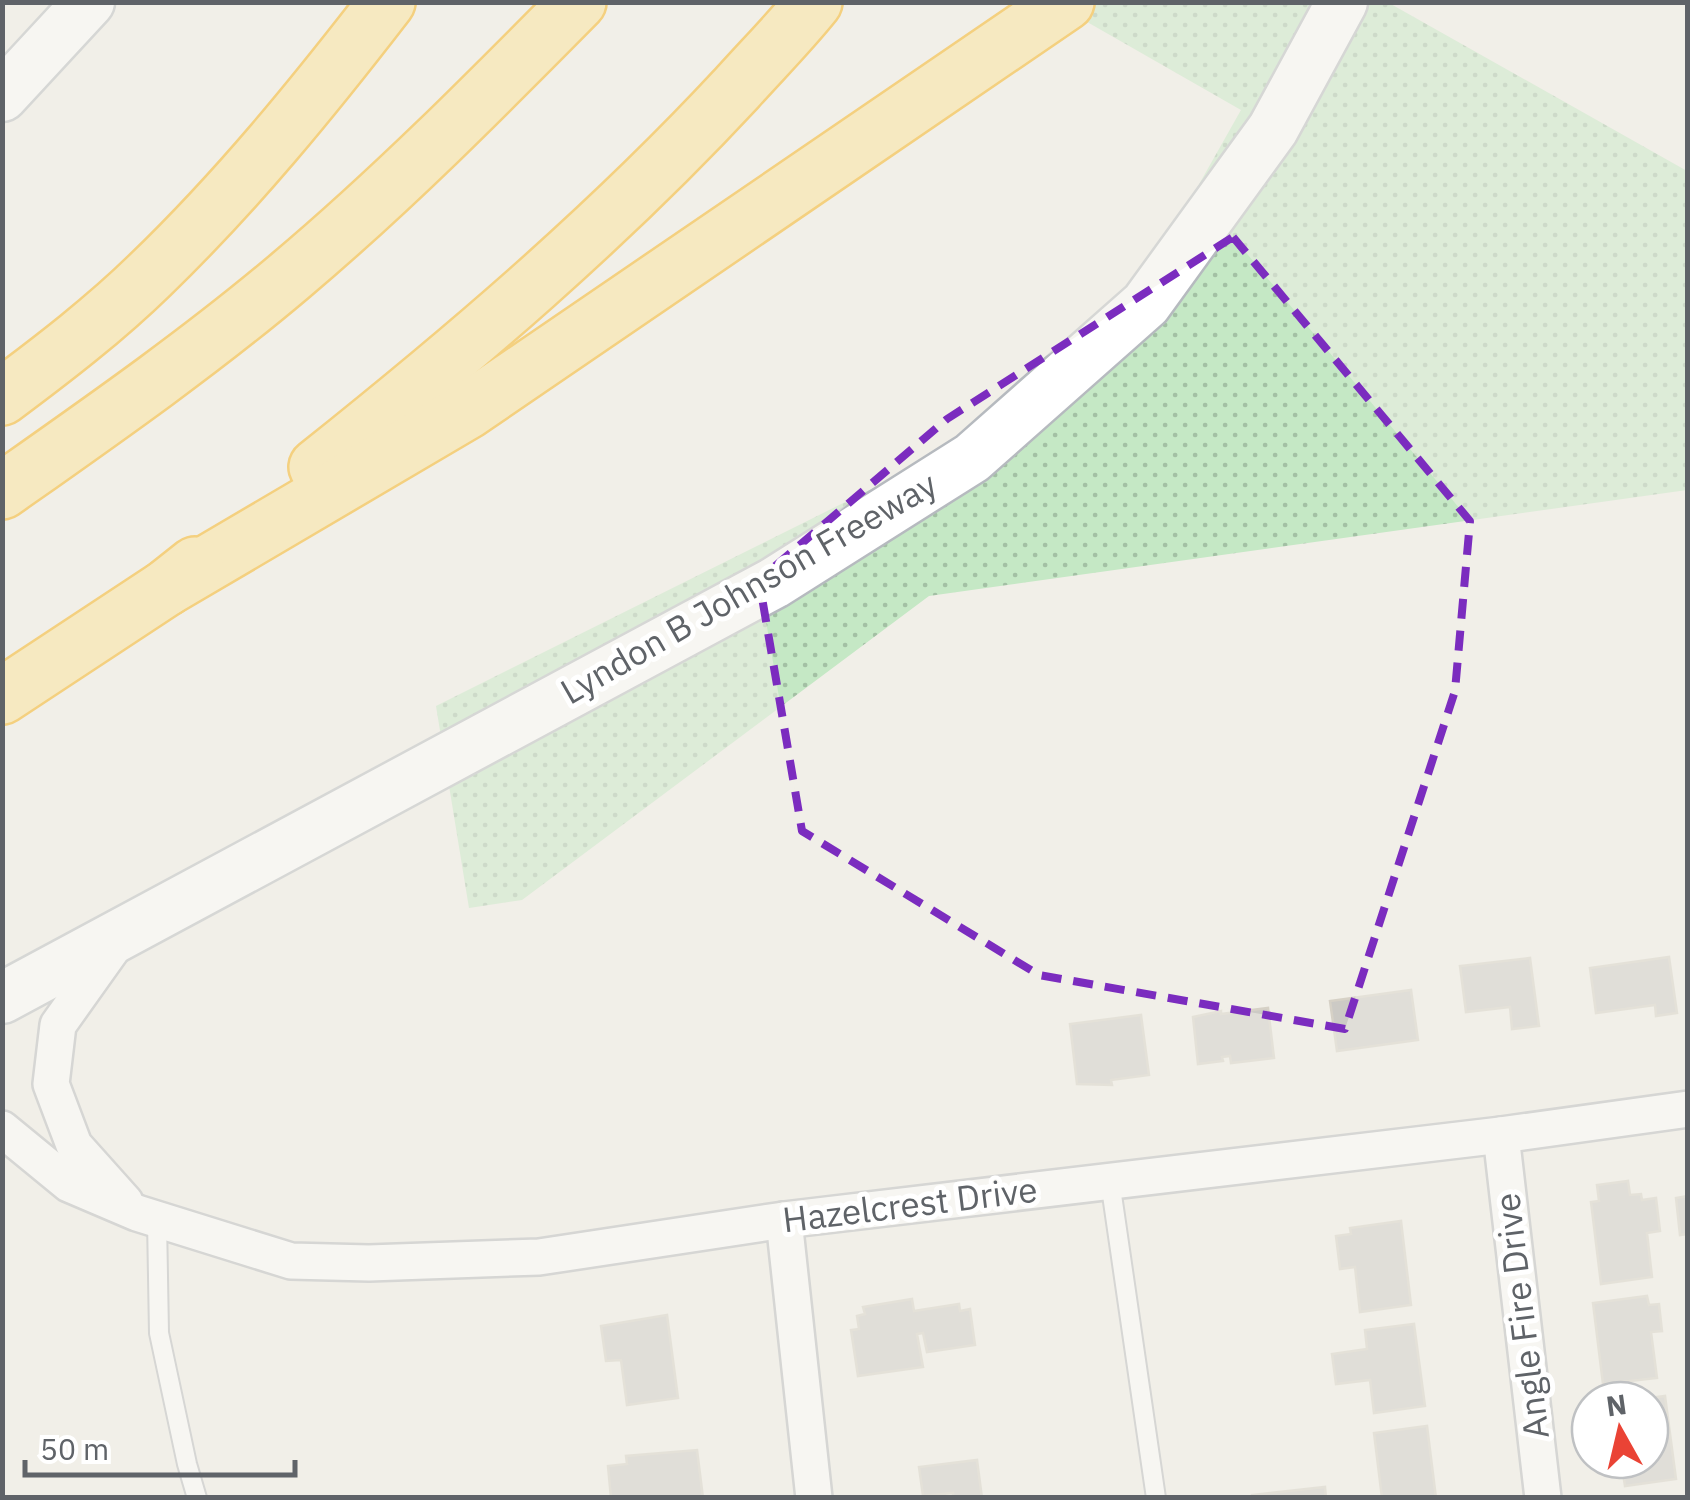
<svg xmlns="http://www.w3.org/2000/svg" width="1690" height="1500" font-family="'IBM Plex Sans',sans-serif">
	<defs>
		<pattern id="grass-dots" width="8" height="8" patternUnits="userSpaceOnUse" patternTransform="scale(2.5)"><rect width="8" height="8" fill="#c5e8c5"/><path d="M2 2h.1M6 6h.1" fill="none" stroke="#a3c0a4" stroke-width="1.8" stroke-linecap="round"/></pattern>
	</defs>
	<rect width="100%" height="100%" fill="#f1efe8"/>
	<polygon fill="url(#grass-dots)" points="1054,3 1389,3 1687,171 1687,490 929,596 522,900 469,908 436,706 1088,381 1241,110"/>
	<g fill="#cccac5" stroke="#d6d1c6" stroke-width="2.5">
		<polygon points="1669,957 1677,1013 1656,1016 1655,1005 1596,1013 1590,968"/>
		<polygon points="1530,958 1539,1026 1512,1029 1510,1007 1466,1012 1460,966"/>
		<polygon points="1411,990 1418,1040 1337,1051 1330,1001"/>
		<polygon points="1268,1008 1274,1058 1231,1063 1230,1056 1222,1057 1223,1061 1198,1064 1193,1017 1221,1011 1221,1014"/>
		<polygon points="1141,1015 1149,1075 1111,1080 1112,1085 1077,1084 1070,1024"/>
		<polygon points="1628,1181 1630,1195 1641,1194 1642,1200 1656,1198 1660,1231 1647,1233 1652,1277 1601,1284 1591,1202 1599,1201 1597,1185"/>
		<polygon points="1688,1196 1688,1234 1680,1235 1676,1198"/>
		<polygon points="1401,1221 1411,1305 1360,1312 1355,1267 1340,1269 1336,1236 1351,1234 1350,1228"/>
		<polygon points="1647,1296 1649,1305 1659,1304 1662,1331 1651,1332 1657,1378 1603,1384 1593,1303"/>
		<polygon points="912,1299 914,1311 959,1304 960,1311 970,1309 975,1345 927,1352 923,1333 917,1334 923,1367 858,1376 851,1330 859,1329 857,1316 865,1314 863,1307"/>
		<polygon points="667,1315 678,1398 627,1405 621,1360 606,1361 601,1326"/>
		<polygon points="1414,1324 1425,1406 1374,1413 1370,1380 1336,1384 1332,1354 1367,1349 1365,1330"/>
		<polygon points="1665,1396 1676,1479 1625,1486 1621,1460 1650,1460 1650,1400 1634,1400"/>
		<polygon points="1427,1426 1436,1498 1382,1498 1374,1433"/>
		<polygon points="697,1450 703,1498 611,1498 608,1466 627,1464 626,1456"/>
		<polygon points="977,1460 982,1498 953,1498 953,1493 923,1496 919,1467"/>
		<polygon points="1325,1487 1326,1498 1252,1498 1252,1495"/>
	</g>
	<g fill="none" stroke-linecap="round" stroke-linejoin="round">
		<defs>
			<g id="service">
				<polyline points="1110,1181 1156,1498"/>
				<polyline points="157,1220 159,1333 187,1464 197,1498"/>
			</g>
			<g id="minor">
				<polyline points="117,942 58,1025 51,1084 74,1145 125,1202"/>
				<polyline points="2,1129 69,1184 137,1213 291,1261 369,1263 539,1257 784,1220 1501,1135 1688,1109"/>
				<polyline points="1501,1135 1543,1498"/>
				<polyline points="784,1220 814,1498"/>
			</g>
			<g id="secondary">
				<polyline points="2,96 89,2"/>
				<polyline points="2,998 774,583 972,458 1146,304 1273,129 1342,2"/>
			</g>
			<g id="motorway">
				<path d="M 2,397 C 53,359 105,319 150,275 C 237,191 313,98 387,2"/>
				<path d="M 317,467 C 465,349 608,227 737,88 C 763,59 790,32 814,2"/>
				<path d="M 2,491 C 100,422 199,353 290,276 C 391,191 485,96 578,2"/>
				<polyline points="166,588 467,411 1066,2"/>
				<polyline points="2,696 166,588 195,565"/>
			</g>
		</defs>
		<use href="#service" stroke="#b5b8bc" stroke-width="22"/>
		<use href="#minor" stroke="#b5b8bc" stroke-width="40"/>
		<use href="#secondary" stroke="#b6babf" stroke-width="55"/>
		<use href="#motorway" stroke="#f9ab00" stroke-width="60"/>
		<use href="#service" stroke="#fff" stroke-width="18"/>
		<use href="#minor" stroke="#fff" stroke-width="35"/>
		<use href="#secondary" stroke="#fff" stroke-width="50"/>
		<use href="#motorway" stroke="#fde293" stroke-width="55"/>
	</g>
	<path d="M0 0H1690V1500H0ZM 1233,237 L 1470,521 L 1455,691 L 1345,1029 L 1039,975 L 802,831 L 759,580 L 947,419 Z" fill="#f1efe8" fill-opacity=".55" fill-rule="evenodd"/>
	<path fill="none" stroke="#7b2cbf" stroke-width="8" stroke-dasharray="20 12" stroke-linejoin="round" d="M 1233,237 L 1470,521 L 1455,691 L 1345,1029 L 1039,975 L 802,831 L 759,580 L 947,419 Z"/>
	<g text-anchor="middle" stroke-width="10" stroke-linejoin="round" paint-order="stroke">
		<g font-size="35" fill="#5f6368" stroke="#fff">
			<text transform="translate(749 588) rotate(-30)" y="12">Lyndon B Johnson Freeway</text>
			<text transform="translate(910 1205) rotate(-7)" y="12">Hazelcrest Drive</text>
			<text transform="translate(1522 1316) rotate(-97)" y="12">Angle Fire Drive</text>
		</g>
	</g>
	<rect width="1690" height="1500" fill="none" stroke="#5f6368" stroke-width="10"/>
	<g transform="translate(1620 1430) rotate(352)"><circle r="48" fill="#ffffff" stroke="#bfc1c3" stroke-width="2.5"/>
	<path d="M0-8L18 38L0 25L-18 38Z" fill="#ea4335"/>
	<text y="-15" font-size="28" font-weight="bold" text-anchor="middle" fill="#5f6368">N</text>
	</g>
	<path d="M25 1460v15h270v-15" fill="none" stroke="#5f6368" stroke-width="5"/>
	<text x="40" y="1460" font-size="30" fill="#5f6368" stroke="#ffffff" stroke-width="8" paint-order="stroke">50 m</text>
</svg>
